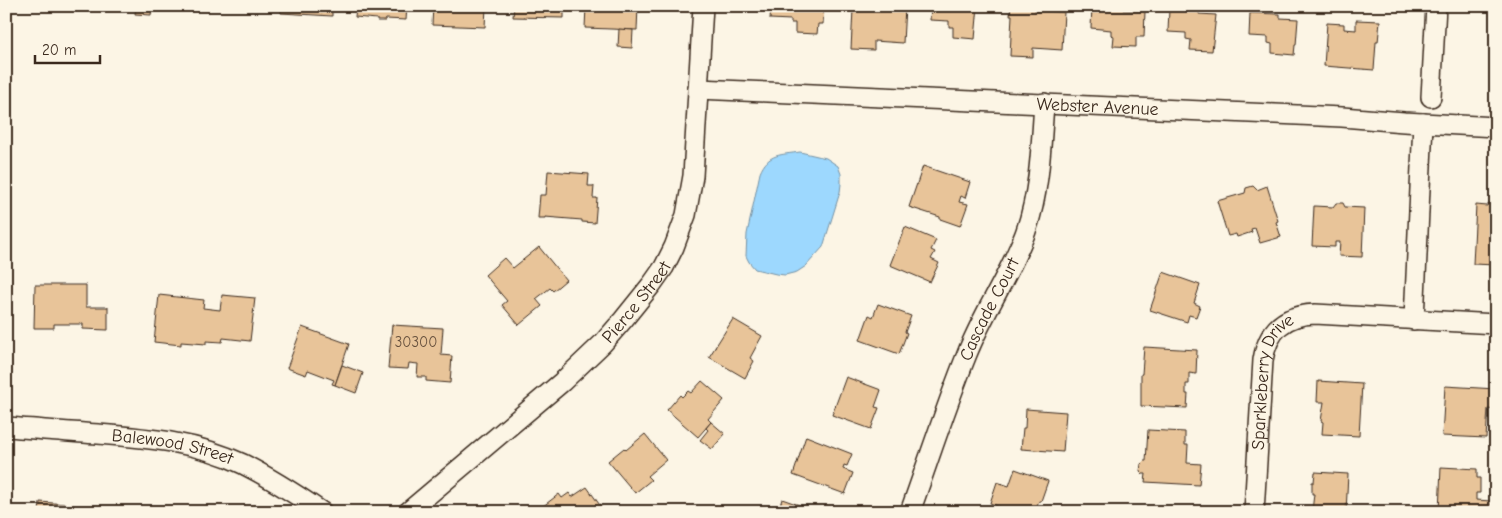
<svg xmlns="http://www.w3.org/2000/svg" width="1502" height="518" font-family="'Comic Neue',sans-serif">
	<rect width="100%" height="100%" fill="#fcf5e5"/>
	<filter id="ink" filterUnits="userSpaceOnUse"><feTurbulence type="fractalNoise" baseFrequency=".02" numOctaves="2"/><feDisplacementMap in="SourceGraphic" scale="10" xChannelSelector="R" yChannelSelector="G"/><feConvolveMatrix kernelMatrix="1 2 1 2 8 2 1 2 1" color-interpolation-filters="sRGB"/></filter>
	<g filter="url(#ink)">
		<path fill="#9dd8fe" stroke="#7692a4" d="M 800,152 L 826,158 L 838,166 L 841,174 L 841,184 L 840,192 L 823,247 L 806,266 L 797,272 L 785,275 L 776,274 L 755,269 L 749,262 L 746,256 L 747,234 L 760,173 C 768,153 781,155 800,152 Z"/>
		<g fill="#e8c499" stroke="#3b2a1e">
			<polygon points="136,6 152,6 151,15 135,14"/>
			<polygon points="281,6 332,6 332,16 281,13"/>
			<polygon points="356,6 407,6 406,20 386,19 385,21 377,21 377,19 355,17"/>
			<polygon points="433,6 486,6 485,27 432,25"/>
			<polygon points="514,6 564,6 564,18 513,17"/>
			<polygon points="586,6 638,6 637,30 585,28"/>
			<polygon points="771,6 824,6 823,24 818,24 817,34 795,33 795,23 791,23 791,20 770,19"/>
			<polygon points="852,6 905,6 903,43 874,41 874,50 851,49 853,9 852,9"/>
			<polygon points="931,6 978,6 975,39 953,37 953,27 949,27 949,21 930,20"/>
			<polygon points="1011,6 1035,6 1035,11 1064,12 1062,50 1033,48 1033,57 1010,56 1012,15 1010,15"/>
			<polygon points="1092,6 1123,6 1123,10 1145,11 1144,37 1136,37 1136,47 1113,46 1114,36 1111,35 1111,30 1091,28"/>
			<polygon points="1169,9 1199,11 1199,14 1216,15 1212,51 1190,50 1191,40 1186,39 1186,33 1168,32"/>
			<polygon points="1250,13 1280,14 1280,18 1298,19 1296,45 1295,45 1294,55 1272,53 1272,44 1268,43 1268,37 1249,36"/>
			<polygon points="1356,20 1380,21 1378,42 1376,42 1374,70 1324,66 1327,23 1344,24 1344,29 1356,30"/>
			<polygon points="619,29 633,30 632,48 618,47"/>
			<polygon points="923,166 970,182 965,198 961,196 959,202 968,204 960,226 940,219 940,217 909,207"/>
			<polygon points="548,171 589,174 588,186 594,186 593,198 597,198 595,223 582,222 582,220 545,217 545,218 538,218 540,195 546,195"/>
			<polygon points="1253,186 1257,190 1267,186 1278,221 1276,222 1281,237 1260,243 1255,228 1251,229 1252,232 1237,237 1236,234 1228,236 1217,201 1245,193 1246,188"/>
			<polygon points="1490,202 1496,202 1496,265 1473,264 1476,205 1487,206"/>
			<polygon points="1336,203 1343,203 1345,207 1364,208 1362,257 1339,256 1340,242 1335,242 1335,247 1312,246 1314,206 1333,207"/>
			<polygon points="905,227 936,240 931,250 935,252 931,259 939,263 930,282 890,265"/>
			<polygon points="539,247 566,280 553,291 550,288 536,299 542,306 519,325 502,305 507,301 485,275 504,258 513,268"/>
			<polygon points="1163,272 1200,285 1194,303 1200,306 1196,317 1189,315 1187,322 1150,310"/>
			<polygon points="35,285 86,285 86,307 108,307 108,330 83,329 83,324 54,324 54,328 34,328"/>
			<polygon points="159,295 204,300 203,308 220,310 222,295 255,298 250,341 223,338 222,342 206,341 206,344 181,342 181,345 154,342"/>
			<polygon points="878,304 911,316 905,332 907,333 899,354 860,340 869,315 873,317"/>
			<polygon points="733,319 762,336 750,358 754,361 745,378 709,357"/>
			<polygon points="392,325 443,328 441,355 452,356 450,383 426,381 426,377 417,377 418,364 409,363 408,369 388,368"/>
			<polygon points="302,327 349,344 335,385 332,384 334,380 308,370 306,375 287,368"/>
			<polygon points="1144,347 1197,350 1196,374 1189,373 1189,384 1186,384 1186,394 1188,394 1187,408 1141,406 1141,374 1142,374"/>
			<polygon points="342,365 363,373 356,393 335,385"/>
			<polygon points="846,377 881,390 875,407 879,408 871,429 832,415"/>
			<polygon points="702,381 724,400 708,419 711,422 698,437 667,410 680,395 682,397 688,391 691,393"/>
			<polygon points="1318,381 1362,384 1359,436 1322,434 1323,422 1321,421 1324,402 1317,402"/>
			<polygon points="1445,386 1496,389 1495,410 1488,409 1486,438 1442,436"/>
			<polygon points="1026,409 1066,412 1063,452 1021,449 1023,428 1025,428"/>
			<polygon points="711,422 725,434 712,449 700,440 708,430 706,428"/>
			<polygon points="1148,430 1185,432 1185,445 1188,445 1187,463 1201,464 1199,485 1145,482 1146,474 1143,474 1140,471 1141,464 1144,461 1146,461"/>
			<polygon points="645,434 666,460 647,476 651,480 635,493 608,461 624,448 626,450"/>
			<polygon points="806,436 852,454 847,466 844,465 843,469 853,473 845,494 793,475"/>
			<polygon points="1441,467 1477,469 1477,478 1480,478 1480,493 1476,493 1476,500 1491,501 1490,512 1439,512"/>
			<polygon points="1015,469 1048,481 1041,501 1039,501 1034,512 1012,512 990,503 997,482 1009,486"/>
			<polygon points="1315,472 1348,474 1346,512 1312,511 1314,494 1312,494 1312,482 1314,482"/>
			<polygon points="587,487 604,511 602,512 546,512 542,507 559,494 562,498 569,493 572,497"/>
			<polygon points="782,499 819,512 778,512"/>
			<polygon points="40,502 66,504 66,512 39,512"/>
			<polygon points="1146,508 1182,510 1182,512 1146,512"/>
		</g>
		<g fill="none" stroke-linecap="round" stroke-linejoin="round">
			<defs>
				<g id="street">
					<path id="s1" d="M 698,89 L 1342,117 L 1404,122 L 1496,127"/>
					<polyline points="1431,97 1436,6"/>
					<polyline points="1414,320 1423,123"/>
					<path id="s2" d="M 6,427 C 37,429 67,432 98,434 C 148,438 198,442 243,464 C 271,478 297,495 322,512"/>
					<path id="s3" d="M 408,512 L 562,382 L 603,343 L 623,320 L 652,284 L 664,267 L 674,247 L 686,215 L 693,176 L 703,6"/>
					<path id="s4" d="M 910,512 C 929,459 946,406 967,354 C 980,321 999,291 1014,259 C 1018,250 1023,240 1026,231 C 1040,190 1041,146 1044,103"/>
					<path id="s5" d="M 1254,512 L 1263,360 C 1268,330 1284,315 1315,314 L 1496,324"/>
				</g>
			</defs>
			<use href="#street" stroke="#3b2a1e" stroke-width="22"/>
			<use href="#street" stroke="#fcf5e5" stroke-width="19"/>
		</g>
	</g>
	<g text-anchor="middle" stroke-width="5" stroke-linejoin="round" paint-order="stroke">
		<g font-size="15" fill="#66503d">
			<text x="416" y="347">30300</text>
		</g>
		<g font-size="18" fill="#3b2a1e" stroke="#fcf5e5">
			<text dy="6" stroke="none"><textPath href="#s1" startOffset="400">Webster Avenue</textPath></text>
			<text dy="6" stroke="none"><textPath href="#s3" startOffset="311">Pierce Street</textPath></text>
			<text dy="6" stroke="none"><textPath href="#s4" startOffset="218">Cascade Court</textPath></text>
			<text dy="6" stroke="none"><textPath href="#s5" startOffset="134">Sparkleberry Drive</textPath></text>
			<text dy="6" stroke="none"><textPath href="#s2" startOffset="168">Balewood Street</textPath></text>
		</g>
	</g>
	<rect width="1502" height="518" fill="none" stroke="#fcf5e5" stroke-width="25"/>
	<rect x="12" y="12" width="1477" height="493" fill="none" stroke="#3b2a1e" stroke-width="2" filter="url(#ink)"/>
	<path d="M35 55v8h65v-8" fill="none" stroke="#3b2a1e" stroke-width="2.5"/>
	<text x="42" y="55" font-size="15" fill="#3b2a1e" stroke="#fcf5e5" stroke-width="4" paint-order="stroke">20 m</text>
</svg>
